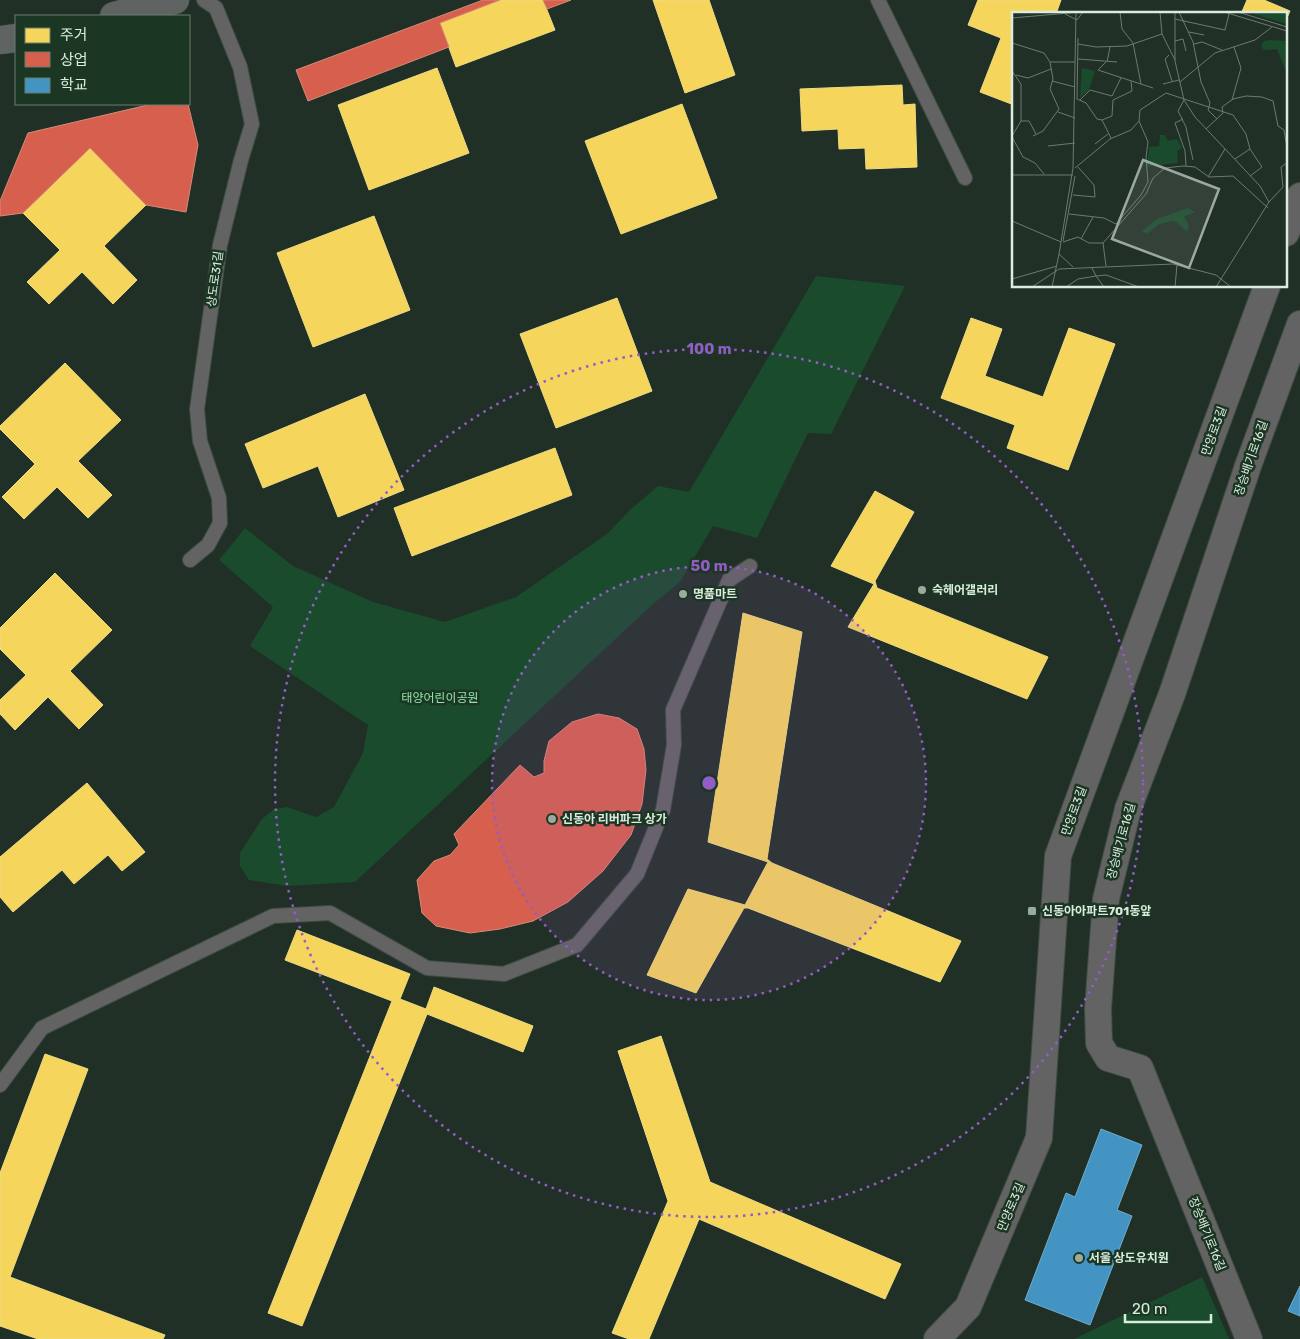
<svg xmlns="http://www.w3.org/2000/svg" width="1300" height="1339" font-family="Rubik,'Noto Sans KR',sans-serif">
	<rect width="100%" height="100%" fill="#213026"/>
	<g fill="#194b2c">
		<polygon points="816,276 905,286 831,434 808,433 757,538 713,526 680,582 653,604 355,882 287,886 249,880 240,866 240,853 262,819 274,809 287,807 316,817 334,807 363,753 368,725 250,646 273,607 219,560 245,528 293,566 373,602 445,622 516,597 607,534 630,510 658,486 689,492"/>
		<polygon points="1202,1277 1229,1339 1074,1339"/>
	</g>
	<g fill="#f6d55c" stroke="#eedc83">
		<polygon points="500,0 543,0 555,30 456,67 440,23"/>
		<polygon points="653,0 709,0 735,75 685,93"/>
		<polygon points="978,0 1061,0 1056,14 1014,14 1014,105 980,92 1001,38 968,25"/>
		<polygon points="1247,0 1264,0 1290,11 1286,20 1286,14 1241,14"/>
		<polygon points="437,68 469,153 369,190 338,105"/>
		<polygon points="902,85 903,105 915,104 917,167 866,169 865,148 839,149 838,129 802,131 800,89"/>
		<polygon points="682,104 717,198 621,234 585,141"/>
		<polygon points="90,148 146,205 104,246 137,280 113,304 82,272 49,304 27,282 60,250 23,213"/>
		<polygon points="374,216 410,310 313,347 277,253"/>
		<polygon points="617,298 652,391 556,428 520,334"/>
		<polygon points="971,318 1002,329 985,376 1043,397 1069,328 1115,344 1068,470 1007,448 1015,425 941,398"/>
		<polygon points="65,363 121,420 78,461 112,495 88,518 57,487 24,519 2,497 35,464 0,429 0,426"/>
		<polygon points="365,394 404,490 338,517 318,466 263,488 245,444"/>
		<polygon points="555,448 572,495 412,556 394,508"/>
		<polygon points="875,491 914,512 875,581 877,588 1048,657 1027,699 848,627 874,584 831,566"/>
		<polygon points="55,573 112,630 70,671 103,705 79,729 48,697 15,730 0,714 0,700 26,675 0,649 0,628"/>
		<polygon points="743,613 802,632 767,859 772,863 961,941 940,982 748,908 744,908 696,993 647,975 688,889 745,905 768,862 708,842"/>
		<polygon points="87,783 145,852 122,871 108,855 74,884 62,870 13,912 0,897 0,857"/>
		<polygon points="297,930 410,974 400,999 426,1009 434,987 533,1026 523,1052 427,1014 302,1326 268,1313 392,1001 285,960"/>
		<polygon points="661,1036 710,1182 901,1264 885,1299 699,1219 649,1339 629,1339 612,1333 668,1201 618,1051"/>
		<polygon points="45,1054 88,1069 10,1277 165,1335 163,1339 38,1339 0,1326 0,1173"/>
	</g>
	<g fill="#d6604d" stroke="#d88a78">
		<polygon points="483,0 500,0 440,23 449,47 308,101 296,70"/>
		<polygon points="543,0 571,0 547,9"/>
		<polygon points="152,104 188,104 198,145 186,212 146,205 90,148 23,213 0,216 0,201 28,133"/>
		<polygon points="598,714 619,718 637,729 644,749 646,770 642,804 631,835 603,871 568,902 533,921 500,929 470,933 436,926 422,913 417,880 434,861 450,855 459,845 454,834 520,765 534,777 544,773 544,761 549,741 572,722"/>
	</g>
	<g fill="#4393c3" stroke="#71adcb">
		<polygon points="1101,1129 1142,1145 1117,1210 1132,1216 1090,1325 1025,1300 1066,1193 1075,1197"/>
		<polygon points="1300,1286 1300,1316 1288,1311"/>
	</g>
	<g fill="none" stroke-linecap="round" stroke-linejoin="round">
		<defs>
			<g id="lane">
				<polyline points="878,0 965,178"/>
				<polyline points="190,560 208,545 220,523 219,498 200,441 197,409 220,245 241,160 252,124 240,67 216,8 204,0"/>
				<polyline points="0,1085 42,1028 273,916 330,913 427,968 504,974 577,945 637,874 663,810 674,745 673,710 729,580 750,566"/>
			</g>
			<g id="street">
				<polyline points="1286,233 1300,196"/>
				<polyline points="937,1339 968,1307 1039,1138 1058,856 1267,286"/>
				<polyline points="1249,1339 1140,1068 1108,1058 1099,1043 1098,1009 1106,899 1128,809 1172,694 1248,466 1300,324"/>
			</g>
			<g id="primary">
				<polyline points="114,16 175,0"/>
				<polyline points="0,40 16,38"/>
			</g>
		</defs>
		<use href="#lane" stroke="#404c44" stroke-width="16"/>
		<use href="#street" stroke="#404c44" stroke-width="28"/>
		<use href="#primary" stroke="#404c44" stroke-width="29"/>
		<use href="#lane" stroke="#626362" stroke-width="14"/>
		<use href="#street" stroke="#626362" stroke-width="26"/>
		<use href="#primary" stroke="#5f6361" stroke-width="28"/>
	</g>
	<circle cx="709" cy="783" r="217" fill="#935cc7" fill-opacity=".12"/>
	<g fill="none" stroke="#935cc7" stroke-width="2.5" stroke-dasharray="2.5 5">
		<circle cx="709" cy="783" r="217"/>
		<circle cx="709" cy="783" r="434"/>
	</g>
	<g fill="#9aaa9e" stroke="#1b3623" stroke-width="2">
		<circle cx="922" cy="590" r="5"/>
		<circle cx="683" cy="594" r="5"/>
		<circle cx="552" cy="819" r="5"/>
		<rect x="1027" y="906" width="10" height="10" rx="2.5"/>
		<circle cx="1079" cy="1258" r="5"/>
	</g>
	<g text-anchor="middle" stroke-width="5" stroke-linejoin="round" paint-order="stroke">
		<g font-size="12" fill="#dbebde" stroke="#1b3623">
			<text transform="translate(215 279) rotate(-82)" y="4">상도로31길</text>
			<text transform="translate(1214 431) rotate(-70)" y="4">만양로3길</text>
			<text transform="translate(1251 458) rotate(-71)" y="4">장승배기로16길</text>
			<text transform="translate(1074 811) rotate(-70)" y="4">만양로3길</text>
			<text transform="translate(1121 841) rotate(-75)" y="4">장승배기로16길</text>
			<text transform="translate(1011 1207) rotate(-67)" y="4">만양로3길</text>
			<text transform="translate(1207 1234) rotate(68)" y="4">장승배기로16길</text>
		</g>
		<g font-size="12" font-weight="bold" fill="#dbebde" stroke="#1b3623" text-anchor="start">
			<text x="932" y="594">숙헤어갤러리</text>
			<text x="693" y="598">명품마트</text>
			<text x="562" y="823">신동아 리버파크 상가</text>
			<text x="1042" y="915">신동아아파트701동앞</text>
			<text x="1089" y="1262">서울 상도유치원</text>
		</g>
		<g font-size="12" fill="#90e6aa" stroke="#1b3623">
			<text x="440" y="702">태양어린이공원</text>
		</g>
	</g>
	<g transform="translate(1012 12)">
		<rect width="275" height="275" fill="#213026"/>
		<path d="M 241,0 L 275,0 L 275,12 L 242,2 ZM 259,28 L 275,29 L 275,62 L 265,37 L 252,38 L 249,34 L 252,29 ZM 70,56 L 83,59 L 77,78 L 68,86 ZM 148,123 L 153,123 L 156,129 L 165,127 L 170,136 L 165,139 L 166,151 L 135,154 L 137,135 L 147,134 ZM 176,196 L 183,200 L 172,205 L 177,213 L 175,220 L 165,210 L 160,209 L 147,212 L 135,222 L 130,219 L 145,207 Z" fill="#194b2c"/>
		<path fill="none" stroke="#6b7b70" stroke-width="1" d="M 108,0 L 110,17 L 121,31 L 129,72M 148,0 L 150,22 L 163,48M 163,0 L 163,49 L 172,88 L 183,105 L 248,174 L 257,190 L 204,275M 167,0 L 181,30 L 189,70 L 198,91 L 196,98 L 205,107M 212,0 L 275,19M 226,0 L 275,15M 53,2 L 65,8 L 71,0M 0,6 L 68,0M 163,7 L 213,18 L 217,2M 177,20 L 192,23M 0,23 L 0,40M 163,29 L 171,27 L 174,39M 0,31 L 32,41 L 38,50 L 41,67 L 38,77 L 47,97 L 31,119 L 21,124M 66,32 L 84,35 L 115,34 L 150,22M 182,32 L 190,30 L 210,38M 157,43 L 153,47 L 160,69M 66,47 L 105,50M 38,50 L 63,50M 94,50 L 86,58 L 141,76M 95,50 L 98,35M 0,59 L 9,72 L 9,109 L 0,124M 4,63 L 16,66 L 39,57M 40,69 L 63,75M 168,70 L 203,41 L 243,28 L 260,15M 151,72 L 167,68M 65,87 L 66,26M 65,87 L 74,91 L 85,107 L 90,108 L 100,104 L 101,88 L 120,79 L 119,69M 68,88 L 78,78 L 100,84 L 109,66M 172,88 L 166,99 L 174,115 L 181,148M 220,88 L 229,56 L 222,35M 46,100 L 63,106M 171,107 L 163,111 L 173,139 L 174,154M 90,108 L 99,126M 9,109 L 17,109 L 24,122M 194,117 L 211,101 L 210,95 L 221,87 L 234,84 L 250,85 L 261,89 L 266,114 L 272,118 L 275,135M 0,125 L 11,145 L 23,151 L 32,162M 0,129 L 0,163 L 61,163M 83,132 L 96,122M 36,134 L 63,131M 238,137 L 250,155 L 238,164M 63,156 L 98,127 L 119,118 L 127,109M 196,165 L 213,137M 61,183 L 83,185 L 82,173 L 66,155M 257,190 L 271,175 L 269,155 L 275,151M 57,202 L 92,206 L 104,212 L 129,183 L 136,170 L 134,145 L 136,130 L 127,109 L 128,98 L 154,81 L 221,103 L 234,122 L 238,137 L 223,147M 0,209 L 49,230M 69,227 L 81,205M 51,229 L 63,164M 51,230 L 66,225 L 77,231 L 91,231M 47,242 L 61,156 L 64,0M 47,242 L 61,255M 94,254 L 91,231 L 134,182 L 141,166 L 153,156 L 171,154 L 183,155 L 197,165 L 221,164 L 256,196M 80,256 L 84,264 L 94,263 L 127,275M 0,267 L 45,254M 20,275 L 47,257 L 161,252 L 204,263 L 219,275M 40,275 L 47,242M 54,275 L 66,267 L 84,264 L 92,275M 163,275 L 165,253"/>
		<path fill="#9aaa9e" fill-opacity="0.15" stroke="#9aaa9e" stroke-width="2.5" d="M 131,148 L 207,177 L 177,256 L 100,227 Z"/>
		<rect width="275" height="275" fill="none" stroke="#dbebde" stroke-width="2.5"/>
	</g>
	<circle cx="709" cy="783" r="8" fill="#935cc7" stroke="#1b3623" stroke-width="2.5"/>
	<g font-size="15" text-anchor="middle" font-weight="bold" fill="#935cc7" stroke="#1b3623" stroke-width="5" stroke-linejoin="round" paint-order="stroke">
		<text x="709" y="354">100 m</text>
		<text x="709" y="571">50 m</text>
	</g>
	<rect x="15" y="15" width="175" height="90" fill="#1b3623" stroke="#687e6e"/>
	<rect x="25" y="28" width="25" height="15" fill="#f6d55c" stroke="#687e6e"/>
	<text x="60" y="40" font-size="15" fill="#dbebde">주거</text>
	<rect x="25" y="52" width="25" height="15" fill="#d6604d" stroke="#687e6e"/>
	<text x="60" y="65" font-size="15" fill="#dbebde">상업</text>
	<rect x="25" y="78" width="25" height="15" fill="#4393c3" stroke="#687e6e"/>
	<text x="60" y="90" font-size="15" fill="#dbebde">학교</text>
	<path d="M1125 1314v8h86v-8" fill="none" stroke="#dbebde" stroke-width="2.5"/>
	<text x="1132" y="1314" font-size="15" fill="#dbebde" stroke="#1b3623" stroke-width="4" paint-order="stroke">20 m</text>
</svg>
